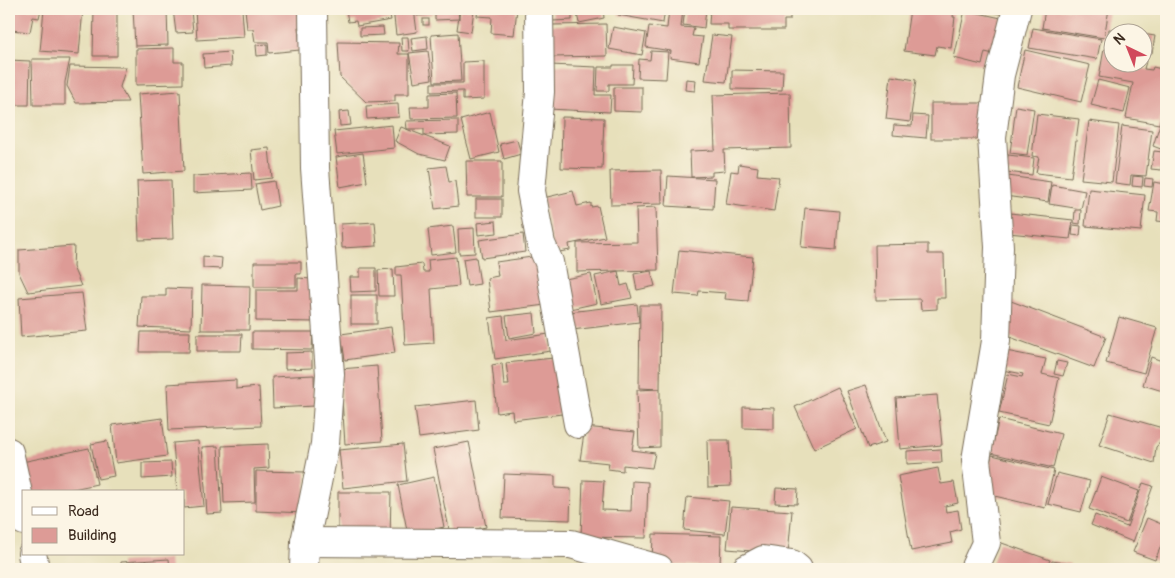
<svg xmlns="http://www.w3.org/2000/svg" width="1175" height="578" font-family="Pangolin,sans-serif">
	<rect width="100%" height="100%" fill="#fcf5e5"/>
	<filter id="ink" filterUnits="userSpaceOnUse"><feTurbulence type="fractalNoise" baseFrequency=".02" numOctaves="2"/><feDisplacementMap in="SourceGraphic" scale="10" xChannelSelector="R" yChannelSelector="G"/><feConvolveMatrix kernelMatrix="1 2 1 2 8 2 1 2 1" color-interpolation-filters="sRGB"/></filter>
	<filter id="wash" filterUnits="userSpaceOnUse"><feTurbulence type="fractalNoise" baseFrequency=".0096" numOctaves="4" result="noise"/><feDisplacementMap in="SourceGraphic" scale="20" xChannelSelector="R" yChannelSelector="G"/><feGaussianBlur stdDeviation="1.12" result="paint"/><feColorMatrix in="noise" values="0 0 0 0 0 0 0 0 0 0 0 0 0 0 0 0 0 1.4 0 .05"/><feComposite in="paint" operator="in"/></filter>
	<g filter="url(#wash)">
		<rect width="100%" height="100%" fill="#e7e0bb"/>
		<g id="blocks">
			<g fill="#dd9b96">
				<polygon points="14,9 41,9 39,18 33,17 30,32 11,30"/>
				<polygon points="44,9 83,9 79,54 40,51"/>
				<polygon points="94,9 117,9 117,56 93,56"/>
				<polygon points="133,9 167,9 168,45 135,46"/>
				<polygon points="173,9 191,9 193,32 176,33"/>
				<polygon points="214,9 242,9 244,37 197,40 195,10"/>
				<polygon points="245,9 308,9 309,26 298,27 300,50 269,53 268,42 255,42 253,29 247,29"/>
				<polygon points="346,9 389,9 391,20 357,26 356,21 348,22"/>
				<polygon points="393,9 414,9 417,32 396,35"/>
				<polygon points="416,9 432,9 433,14 417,16"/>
				<polygon points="435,9 458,9 459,19 435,20"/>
				<polygon points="460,9 474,9 471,32 457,30"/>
				<polygon points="478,9 517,9 514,35 491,33 492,17 477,16"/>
				<polygon points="552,9 572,9 572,20 553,21"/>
				<polygon points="576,9 603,9 604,18 579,23"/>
				<polygon points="620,9 665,9 663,23 618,15"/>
				<polygon points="669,9 683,9 681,27 694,28 692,36 703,37 699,62 670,58 671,51 646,47 649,26 667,28"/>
				<polygon points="685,9 706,9 704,28 683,25"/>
				<polygon points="710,9 790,9 790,20 784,20 784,30 728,30 728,24 709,24"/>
				<polygon points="910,9 954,9 953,17 955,17 951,48 937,46 935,55 904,51"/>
				<polygon points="974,9 1007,9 1006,15"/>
				<polygon points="1045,9 1109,9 1104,38 1042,28"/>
				<polygon points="965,10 1010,20 1002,56 985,52 982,65 954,58"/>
				<rect x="423" y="19" width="6" height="6"/>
				<polygon points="606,24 607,56 551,57 551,25"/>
				<polygon points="383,27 384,35 360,36 360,28"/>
				<polygon points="613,27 646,33 642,55 609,49"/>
				<polygon points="1033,28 1101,39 1097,59 1029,48"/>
				<polygon points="1109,29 1127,31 1112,32 1112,47 1107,46"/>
				<polygon points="458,33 461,81 434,82 431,35"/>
				<polygon points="1142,34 1155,36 1152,53 1142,52"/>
				<polygon points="712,35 732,37 726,82 705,80"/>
				<polygon points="427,36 428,49 413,51 411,38"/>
				<polygon points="401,37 408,37 409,51 402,51"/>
				<polygon points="338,42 399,43 398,54 409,54 409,94 395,94 395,101 366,102 340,77"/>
				<polygon points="267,44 267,55 257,56 256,45"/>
				<polygon points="174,48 174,62 183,62 183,84 136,85 136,49"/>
				<polygon points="1104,49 1112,50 1112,62 1142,62 1142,56 1147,57 1144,69 1152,70 1153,67 1166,70 1166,100 1159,124 1126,118 1133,83 1099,77"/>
				<polygon points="1025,50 1090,65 1081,102 1017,87"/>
				<polygon points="428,51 432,79 414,82 409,53"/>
				<polygon points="651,51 668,52 666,79 638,78 639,59 650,60"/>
				<polygon points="230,52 231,66 204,68 203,54"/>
				<polygon points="32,59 70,59 65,82 65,105 33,105"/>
				<polygon points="9,60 30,61 29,105 9,105"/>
				<polygon points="484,61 484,99 463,100 463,91 431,92 431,83 463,83 463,62"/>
				<polygon points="550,65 596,67 595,95 611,95 610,112 548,109"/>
				<polygon points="613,65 633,65 632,84 609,84 609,91 597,91 598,67 613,67"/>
				<polygon points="70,66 126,67 120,87 128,102 76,103 67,86"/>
				<polygon points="732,70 783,71 782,90 732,89"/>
				<polygon points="891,76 916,80 910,122 886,119"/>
				<polygon points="686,79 696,80 695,91 685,90"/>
				<polygon points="1098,80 1130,88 1124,113 1091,105"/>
				<polygon points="614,87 642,87 642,112 614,111"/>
				<polygon points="180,91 184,171 143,174 138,94"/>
				<polygon points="456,93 457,118 411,119 410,107 429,107 429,94"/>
				<polygon points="790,93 791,148 724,150 725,171 712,172 712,176 691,177 690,151 715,150 713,95"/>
				<rect x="931" y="103" width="56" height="36"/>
				<polygon points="398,104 399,117 367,119 366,106"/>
				<polygon points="1166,105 1166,151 1153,146"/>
				<polygon points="1016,106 1034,109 1027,155 1010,153"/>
				<polygon points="349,111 351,125 340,126 339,112"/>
				<polygon points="490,112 499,152 471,159 461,120"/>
				<polygon points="1037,114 1079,119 1071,177 1036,173 1039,157 1032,156"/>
				<polygon points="913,115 928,116 926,138 893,135 894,125 912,126"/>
				<polygon points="562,117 604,118 602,169 561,168"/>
				<polygon points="458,120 458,134 424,135 424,129 407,129 406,121"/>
				<polygon points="1089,121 1119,125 1112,182 1081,179"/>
				<polygon points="392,125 394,148 337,154 334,131"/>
				<polygon points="1122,126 1152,130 1146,176 1131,175 1130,185 1115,183"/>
				<polygon points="401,127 450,146 445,160 419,154 395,141"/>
				<polygon points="517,140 521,154 504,159 500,144"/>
				<polygon points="269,148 272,178 254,180 251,150"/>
				<polygon points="1154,151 1163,152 1161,170 1151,169"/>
				<polygon points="363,153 367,182 340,187 336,157"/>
				<polygon points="1008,155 1034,158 1032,175 1006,172"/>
				<polygon points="466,161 502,161 502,197 467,197"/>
				<polygon points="739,164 758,167 757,175 779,177 774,211 726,204 731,171 738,172"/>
				<polygon points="446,166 449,182 455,181 458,206 435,209 429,168"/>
				<polygon points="661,170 662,204 611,205 610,171"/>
				<polygon points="251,173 252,190 193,193 193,176"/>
				<polygon points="668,176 715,179 713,209 666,206"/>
				<polygon points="1008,176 1051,182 1048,202 1005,196"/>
				<polygon points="1133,176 1143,177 1142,187 1132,186"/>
				<polygon points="1145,178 1153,179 1152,187 1144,186"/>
				<polygon points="171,180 173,239 139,240 137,181"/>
				<polygon points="274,181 278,206 260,210 255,184"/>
				<polygon points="1154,182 1166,184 1166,222 1157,221 1158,212 1149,211"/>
				<polygon points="1052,185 1085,191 1081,209 1049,204"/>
				<polygon points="1089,189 1145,195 1141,231 1085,226"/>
				<polygon points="573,191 577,206 591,203 591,207 598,206 605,237 569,244 570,250 554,253 543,198"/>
				<rect x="476" y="199" width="26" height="18"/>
				<polygon points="656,207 658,270 577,272 577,243 637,242 636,208"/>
				<polygon points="805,208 839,211 836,250 801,247"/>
				<polygon points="1075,210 1081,210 1080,224 1074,223"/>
				<polygon points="1010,213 1073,220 1070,239 1008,233"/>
				<polygon points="496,221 497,233 478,235 477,223"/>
				<polygon points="375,222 377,246 342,248 341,224"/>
				<polygon points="1073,225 1081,226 1080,236 1072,235"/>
				<polygon points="453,226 456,252 431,255 428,229"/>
				<polygon points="474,228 475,253 459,254 458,229"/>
				<polygon points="523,234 525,252 482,258 479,240"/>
				<polygon points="928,244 928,254 944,254 945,298 937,298 937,309 921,310 920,299 876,300 875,245"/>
				<polygon points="74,246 73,267 81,286 28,292 19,273 19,250"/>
				<polygon points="679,250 753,257 748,301 725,299 726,293 699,291 698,296 674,294"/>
				<polygon points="203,256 222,258 221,269 203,268"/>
				<polygon points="539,256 545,305 491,312 487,278 498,276 496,262"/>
				<polygon points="456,257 459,286 431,289 434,343 405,345 401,275 396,275 396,267 422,264 423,272 429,272 428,260"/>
				<polygon points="476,257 480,284 467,286 463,259"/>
				<polygon points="254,262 301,262 301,274 296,274 296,287 254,287"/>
				<polygon points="360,268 376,268 376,291 351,292 350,277 360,277"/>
				<polygon points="393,269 394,296 379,296 378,270"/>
				<polygon points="618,271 621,286 628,284 632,298 601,304 595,276"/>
				<polygon points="651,271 655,286 637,290 634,274"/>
				<polygon points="591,274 597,303 566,310 560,280"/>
				<polygon points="298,278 311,279 311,300 317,300 316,322 256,321 256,290 298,290"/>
				<polygon points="202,285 250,286 249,330 201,330"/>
				<polygon points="166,288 192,289 191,329 139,327 141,296 166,296"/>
				<polygon points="82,293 87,331 21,337 19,298"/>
				<rect x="351" y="295" width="26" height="29"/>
				<polygon points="1011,301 1106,337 1094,368 999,333"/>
				<polygon points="637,304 639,322 572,330 569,312"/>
				<polygon points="640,305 661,305 660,389 639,388"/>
				<polygon points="534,313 536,333 509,338 506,316"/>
				<polygon points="503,316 506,340 549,334 551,351 495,359 489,318"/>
				<polygon points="1119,317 1157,328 1144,373 1106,363"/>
				<polygon points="391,327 395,353 345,360 341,334"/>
				<polygon points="141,332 190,332 189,352 140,352"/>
				<polygon points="252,332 313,332 312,350 252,349"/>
				<polygon points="197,334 242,334 241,351 197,351"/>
				<polygon points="1166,350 1166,392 1143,385 1151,357 1162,361"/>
				<polygon points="1006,351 1046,359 1042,374 1059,378 1049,424 999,413 1008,374 1022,377 1023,374 1002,370"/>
				<polygon points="312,352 312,368 285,369 285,353"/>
				<polygon points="563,357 570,413 513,420 512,411 497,413 492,365 502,363 504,385 509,385 506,363"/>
				<polygon points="1057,361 1067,363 1063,376 1054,374"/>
				<polygon points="377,366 382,441 345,444 340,369"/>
				<polygon points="314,375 315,406 273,408 272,377"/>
				<polygon points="236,380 236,389 259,387 261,426 169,430 167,384"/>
				<polygon points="866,385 886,442 868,448 847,391"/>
				<polygon points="838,387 857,429 814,449 795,407"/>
				<polygon points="660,389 660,447 639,448 637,390"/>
				<polygon points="937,395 942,445 900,449 896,398"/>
				<polygon points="476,400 479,430 419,438 415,407"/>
				<polygon points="743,407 774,408 774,429 743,428"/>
				<polygon points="1110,413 1166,429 1166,436 1156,447 1154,463 1099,445"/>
				<polygon points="162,418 167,456 116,463 112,425"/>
				<polygon points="999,419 1061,434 1053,468 991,453"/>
				<polygon points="585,427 635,432 632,450 655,453 652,468 623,465 623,471 608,469 609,463 580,460"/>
				<polygon points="707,440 729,440 731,486 708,487"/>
				<polygon points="107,441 114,476 98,479 91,444"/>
				<polygon points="198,441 204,506 184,508 184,492 177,492 173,443"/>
				<polygon points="469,442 486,527 450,534 433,449"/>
				<polygon points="268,444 269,468 254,469 255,502 224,503 222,446"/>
				<polygon points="403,444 407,481 343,488 339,450"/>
				<polygon points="218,446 222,513 207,514 202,447"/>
				<polygon points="89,448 97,484 59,492 29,492 22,462"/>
				<polygon points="941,449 942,462 907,464 907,451"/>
				<polygon points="992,455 1054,470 1045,508 982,493"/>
				<polygon points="171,462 172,477 142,479 142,463"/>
				<polygon points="938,468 941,484 954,482 958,503 945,506 946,512 958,510 961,529 950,532 952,543 911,551 898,476"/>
				<polygon points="256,471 306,472 305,513 256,511"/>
				<polygon points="1057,473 1090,481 1081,512 1048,504"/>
				<polygon points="504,474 555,476 555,488 571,489 570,520 502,518"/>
				<polygon points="434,477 444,527 408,535 398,485"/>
				<polygon points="1101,477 1139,491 1127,523 1089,509"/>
				<polygon points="583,480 604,481 602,510 631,511 632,481 648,482 646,538 581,537"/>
				<polygon points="1143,483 1153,486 1133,542 1091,525 1095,515 1127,527"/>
				<polygon points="776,488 798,489 797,504 775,503"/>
				<polygon points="338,492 391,492 390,542 338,543"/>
				<polygon points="687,497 729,501 725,534 684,530"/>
				<polygon points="731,507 792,511 788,554 727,549"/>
				<polygon points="1147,518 1166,526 1166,534 1155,560 1133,552"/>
				<polygon points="653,534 721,536 720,567 652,564"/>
				<polygon points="999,542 1050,560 1046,569 990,569"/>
				<polygon points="1166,555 1166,569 1162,569 1157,566"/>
				<polygon points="169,559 170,569 121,569 121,562"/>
				<polygon points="1052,561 1070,564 1069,569 1050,569"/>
			</g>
		</g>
	</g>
	<g filter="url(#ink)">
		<use href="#blocks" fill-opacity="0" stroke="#776a55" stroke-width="1"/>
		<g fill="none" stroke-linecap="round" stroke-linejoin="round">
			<defs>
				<g id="minor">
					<polyline points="539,9 540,92 531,191 541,244 549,262 578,424"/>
					<polyline points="9,452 24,521"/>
					<polyline points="305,542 571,544 659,569"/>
					<polyline points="32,554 34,563"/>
					<polyline points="304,569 305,542 325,444 330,374 315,168 313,9"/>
					<polyline points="746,569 763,560 792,564 798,569"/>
					<polyline points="974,569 986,543 976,460 996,341 999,247 992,137 1000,75 1017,9"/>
				</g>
			</defs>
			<use href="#minor" stroke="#776a55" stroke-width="30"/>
			<use href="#minor" stroke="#fff" stroke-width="28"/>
		</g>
	</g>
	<rect width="1175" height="578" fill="none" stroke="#fcf5e5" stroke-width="30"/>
	<rect x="22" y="490" width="162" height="65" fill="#fcf5e5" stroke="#afa495"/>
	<rect x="32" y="507" width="25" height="8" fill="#ffffff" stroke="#afa495"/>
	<text x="68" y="516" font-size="15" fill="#3b2a1e">Road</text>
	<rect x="32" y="528" width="25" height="15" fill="#dd9b96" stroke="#afa495"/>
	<text x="68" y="540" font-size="15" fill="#3b2a1e">Building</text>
	<g transform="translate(1128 48) rotate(317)"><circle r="24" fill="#fcf5e5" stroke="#afa495"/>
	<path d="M0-4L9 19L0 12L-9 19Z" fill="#d1495b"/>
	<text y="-8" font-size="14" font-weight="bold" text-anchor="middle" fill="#3b2a1e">N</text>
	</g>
</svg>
